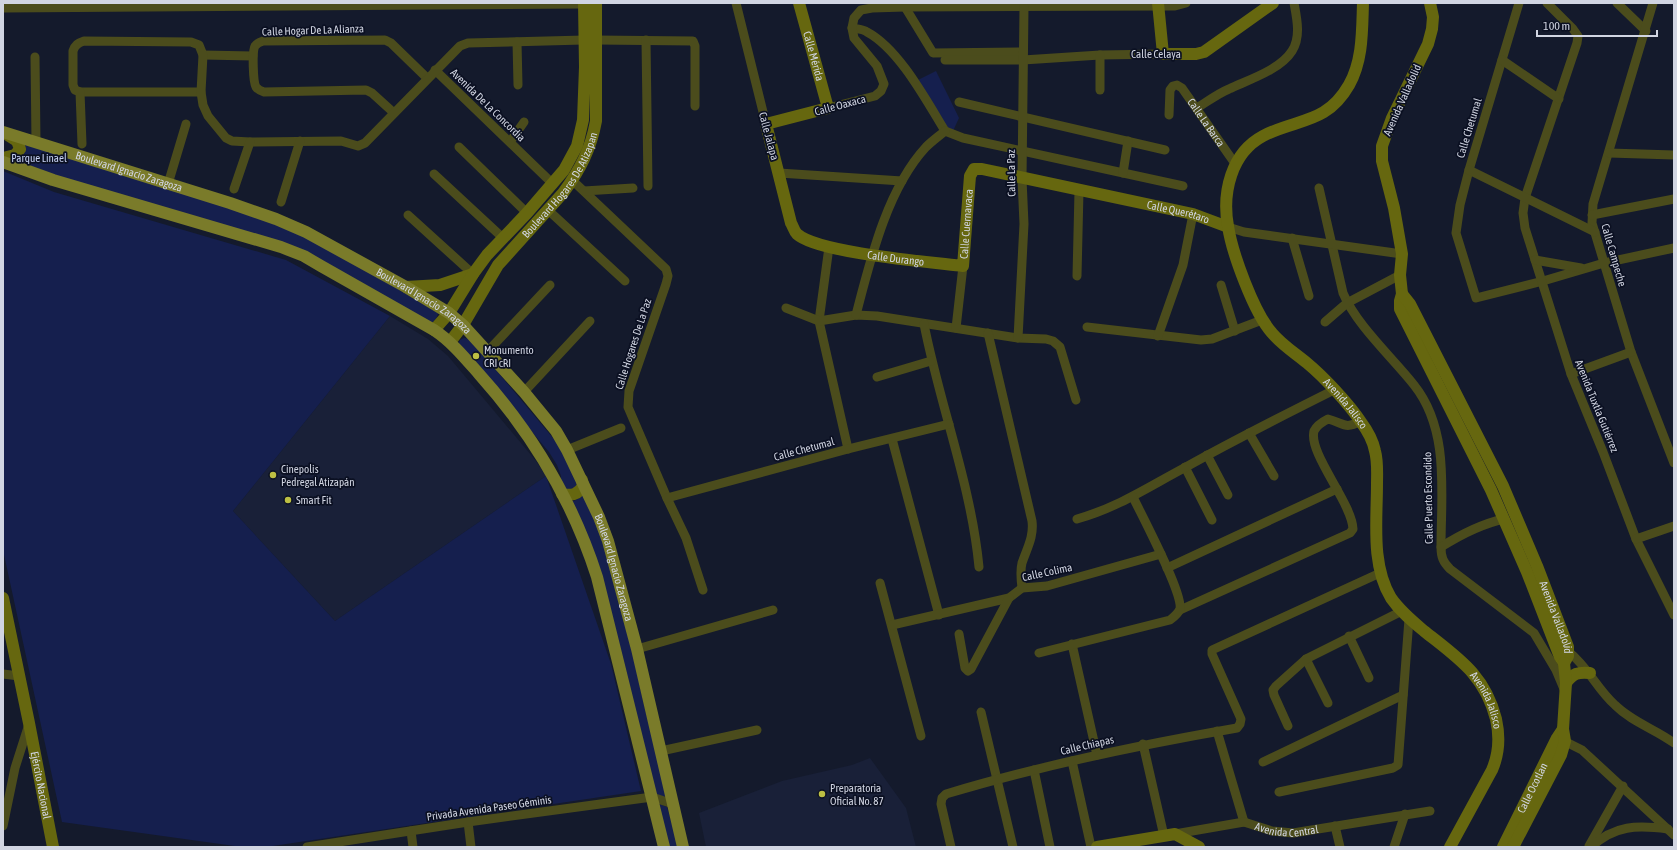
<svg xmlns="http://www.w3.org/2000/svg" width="1677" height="850" font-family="'Asap Condensed',sans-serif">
	<rect width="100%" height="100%" fill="#141a2c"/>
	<g fill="#192038">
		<polygon points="390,316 428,339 448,356 536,461 546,476 335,621 233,511"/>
		<polygon points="870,758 906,808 916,847 706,847 699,813 782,781 852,765"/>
	</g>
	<g fill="#151f4e">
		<polygon points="936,71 959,118 953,131 945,129 916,81"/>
		<path d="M 22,142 L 291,227 L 344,257 L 438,313 C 437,318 435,321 430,324 L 335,268 L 53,175 L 16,161 Z"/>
		<polygon points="3,171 54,192 286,260 390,316 233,511 335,621 546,476 611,664 641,791 266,847 242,847 62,822 3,550"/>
		<polygon points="464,338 470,339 558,444 580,487 568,495 561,483 561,476 557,465 549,452 458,345 460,340"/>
		<polygon points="584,493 600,533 629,635 643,701 667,797 653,795 630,694 566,499 574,501 579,498"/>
		<polygon points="655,802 667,807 679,847 666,847"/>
	</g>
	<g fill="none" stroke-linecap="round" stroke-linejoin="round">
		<g stroke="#4b4c1c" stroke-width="9">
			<polyline points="736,3 766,124"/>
			<polyline points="1519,3 1469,170 1460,205 1456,233 1476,298 1543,281 1604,263 1674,248"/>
			<polyline points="1547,3 1573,29 1578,36 1577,43 1525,198 1523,213 1525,228 1571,374 1603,452 1636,539 1674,615"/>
			<polyline points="1617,3 1646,31"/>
			<polyline points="1653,3 1593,204 1592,223 1631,352 1674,463"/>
			<polyline points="905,7 933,53 1023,52"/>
			<polyline points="3,8 584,4"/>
			<path d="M 852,28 C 857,29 863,29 867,32 C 899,49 926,100 945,131"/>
			<polyline points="596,40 693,41 695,46 695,106"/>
			<polyline points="646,40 648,186"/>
			<polyline points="517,42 518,85"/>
			<polyline points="203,55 253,56"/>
			<polyline points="35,57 36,142"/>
			<polyline points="945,60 1023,60 1100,55 1163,54"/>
			<polyline points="1502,60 1559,99"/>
			<polyline points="435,70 553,184"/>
			<polyline points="1100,90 1100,55"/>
			<polyline points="80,92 201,92"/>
			<polyline points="959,102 1165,150"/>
			<polyline points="828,108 875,96 881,91 884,84 877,66 854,38 852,28 854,18 861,10 872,8 905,7 1175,6 1186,3"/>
			<path d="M 1197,108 C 1207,102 1217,94 1229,89 C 1248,80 1280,70 1292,51 C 1301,37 1297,19 1294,3"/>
			<path d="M 394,113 L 372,93 L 366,90 L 264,92 C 261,91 258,90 256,87 C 253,82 252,51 255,46 C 257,43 260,42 263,41 L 385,40 L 391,43 L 427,78"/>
			<path id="s1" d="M 1169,115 L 1170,90 L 1173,86 L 1177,85 L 1182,88 L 1236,165"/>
			<polyline points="945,131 963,138 1183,186"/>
			<polyline points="510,142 524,122"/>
			<path d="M 82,144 L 80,92 L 75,90 L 73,85 L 73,51 C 75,45 78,43 84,41 L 191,42 L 199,45 L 203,55 L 201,92 L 203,105 L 208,116 L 226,138 L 232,141 L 250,142 L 341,141 L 358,146 L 365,143 L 460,46 L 468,43 L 584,40"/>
			<polyline points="459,147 527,213"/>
			<polyline points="1609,153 1674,155"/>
			<polyline points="1469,170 1595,232"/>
			<polyline points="779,173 902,181"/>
			<polyline points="1123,173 1128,141"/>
			<polyline points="434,174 503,238"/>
			<polyline points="572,180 666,269 668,276 666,284 629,391 628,407 667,498 686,538 703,590"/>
			<polyline points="168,184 186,124"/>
			<path d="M 1319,188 L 1343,293 C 1357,326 1392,357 1414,385 C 1450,430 1441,494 1441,547 C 1441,557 1443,562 1450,569 L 1534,633 L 1556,670 L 1564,689"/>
			<polyline points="234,189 250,142"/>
			<polyline points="584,191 633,188"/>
			<polyline points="281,202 300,141"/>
			<polyline points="548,210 625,281"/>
			<polyline points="408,215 473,274"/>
			<polyline points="1592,215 1674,199"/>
			<polyline points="1228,227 1244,232 1402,254"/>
			<polyline points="1292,238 1309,296"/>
			<polyline points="829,247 819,321 848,449"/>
			<polyline points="1535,260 1581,268"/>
			<polyline points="1077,276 1079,191"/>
			<polyline points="1221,285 1235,331"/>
			<polyline points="786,308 819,321 856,315 877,316 1018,338 1046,339 1053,341 1060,347 1076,400"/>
			<path d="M 856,315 C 870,261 887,189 926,147 C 932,141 939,136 945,131"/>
			<polyline points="1325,322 1347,303 1400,275"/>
			<path d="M 924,324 C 940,406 971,484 979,567"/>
			<polyline points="1087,327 1201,340 1212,339 1262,320"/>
			<polyline points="956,328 963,266"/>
			<path d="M 988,333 L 1032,521 C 1034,537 1027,548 1022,563 C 1020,571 1021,580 1022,588"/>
			<polyline points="1158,336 1183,265 1193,214"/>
			<polyline points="1018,338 1024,224 1022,179 1024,7"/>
			<polyline points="488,351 550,285"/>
			<polyline points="1571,374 1631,352"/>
			<polyline points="877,377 931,361"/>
			<polyline points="524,392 590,321"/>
			<polyline points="1249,433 1274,476"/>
			<polyline points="892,439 939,615"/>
			<polyline points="567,450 621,428"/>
			<polyline points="1207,455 1228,495"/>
			<polyline points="1185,467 1212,520"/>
			<polyline points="667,498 848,449 949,424"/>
			<path d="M 1077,519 C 1119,507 1148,487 1186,467 C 1234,440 1284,415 1334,390"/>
			<polyline points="1636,539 1674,526"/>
			<path d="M 1441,547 C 1460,535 1481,524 1504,519"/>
			<polyline points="1167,568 1337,489"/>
			<polyline points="880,583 921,736"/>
			<path d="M 1180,610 L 1350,533 L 1353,529 C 1352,503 1308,453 1314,431 C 1317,425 1322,422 1328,419 C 1344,423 1344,430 1361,421"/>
			<polyline points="892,625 1009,598 1022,588 1047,586 1161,554"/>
			<polyline points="959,634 965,668 968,671 971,669 1009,598"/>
			<polyline points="1349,636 1369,678"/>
			<polyline points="1072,644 1097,755"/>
			<polyline points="637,649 773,610"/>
			<path d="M 1569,652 C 1588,667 1597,689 1615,705 C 1632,722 1655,729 1674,743"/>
			<path d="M 1039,653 L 1170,620 C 1174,617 1178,614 1180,609 C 1183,593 1142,516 1133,497"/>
			<polyline points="1306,659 1328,703"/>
			<polyline points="3,674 19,676"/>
			<polyline points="981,712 1013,847"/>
			<polyline points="1288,726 1274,695 1273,690 1276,686 1306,659 1402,611"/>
			<polyline points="1217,731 1244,822"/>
			<polyline points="1560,739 1582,750 1674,835"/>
			<polyline points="1143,744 1164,836"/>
			<polyline points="661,751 757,730"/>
			<polyline points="1072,761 1091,847"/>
			<polyline points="1263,762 1403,695"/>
			<polyline points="1034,770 1050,847"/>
			<polyline points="1279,792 1393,768 1398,765 1409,619"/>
			<polyline points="468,822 471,847"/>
			<polyline points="3,826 15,768 29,724"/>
			<polyline points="1335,826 1340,847"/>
			<polyline points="411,831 413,847"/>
			<path id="s2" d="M 1175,834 L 1244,822 L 1272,831 L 1293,833 L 1430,811"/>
			<polyline points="1589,846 1623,786"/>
			<polyline points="307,847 468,822 652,797 673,804"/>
			<path d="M 951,847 L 941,804 L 942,798 L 946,794 C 1042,765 1139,745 1237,728 L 1240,724 L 1241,719 L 1212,654 L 1212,650 L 1380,573"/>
			<polyline points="1394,847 1405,814"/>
			<path d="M 1591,847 C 1615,825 1637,825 1668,829"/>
		</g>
		<g stroke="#66670f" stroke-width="12">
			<path id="s3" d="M 799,3 L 828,108 L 766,124 L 791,223 C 793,226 794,231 797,234 C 818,253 929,262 963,266 L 970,176 L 974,169 L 982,169 L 1193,214 L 1228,227"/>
			<polyline points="1158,3 1163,54 1196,54 1204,52 1273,3"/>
			<path id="s4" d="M 1363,3 C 1362,31 1363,60 1349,85 C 1326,125 1297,118 1263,136 C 1231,153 1222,193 1228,226 C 1232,253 1254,313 1272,333 C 1282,345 1295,353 1307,363 C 1324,377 1349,404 1361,422 C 1367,430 1373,441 1375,451 C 1378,462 1377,473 1377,484 C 1377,521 1371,565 1391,598 C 1400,611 1412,621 1424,631 C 1458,658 1485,675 1496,719 C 1500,737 1499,754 1492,770 L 1450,847"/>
			<polyline points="1430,3 1433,17 1432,29 1428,44 1392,118 1382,146 1382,161 1394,208 1402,254 1400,275 1402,294 1400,301 1400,309 1491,490 1527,572 1560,657 1564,663"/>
			<polyline points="3,158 15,155 20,149 17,141 6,134"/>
			<polyline points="406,287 440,285 473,274"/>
			<path id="s5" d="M 1402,294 L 1410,304 L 1503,486 L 1537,566 L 1568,647 L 1568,656 L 1564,663"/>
			<polyline points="434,330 449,313 473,274 487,255 527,213 564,170 577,146 583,120 585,67 584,3"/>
			<path id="s6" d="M 450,342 L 463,325 L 498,265 L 563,193 C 580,170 591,149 596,121 L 596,3"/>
			<path d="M 562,494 C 571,496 578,495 583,486 L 582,480"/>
			<path id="s7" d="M 3,598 L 29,723 L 53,847"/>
			<path d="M 1566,683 C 1573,673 1578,672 1590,673"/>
			<polyline points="1097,847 1175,834 1199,847"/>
			<path id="s8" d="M 1503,847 L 1557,738 L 1563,729"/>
			<polyline points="1513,847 1561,755 1565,741 1563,729 1566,683 1564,663"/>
		</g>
		<g stroke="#7a7b2a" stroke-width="12">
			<path id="s9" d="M 3,132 L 230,203 L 276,219 L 306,232 L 406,287 L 449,313 L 463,325 L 524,392 L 556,431 L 567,450 L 599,517 L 608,541 L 637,649 L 683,847"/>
			<path d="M 3,162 L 53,180 L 281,247 L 304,256 L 321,266 L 434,330 C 452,342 465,358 479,374 C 532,433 573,502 597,577 L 664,847"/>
		</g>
	</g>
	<g fill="#bdbf43" stroke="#0b1022" stroke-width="1.5">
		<circle cx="476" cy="356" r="4"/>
		<circle cx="273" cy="475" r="4"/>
		<circle cx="288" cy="500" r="4"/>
		<circle cx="822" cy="794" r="4"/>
	</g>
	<g text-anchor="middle" stroke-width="3.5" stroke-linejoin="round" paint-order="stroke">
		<g font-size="11" fill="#d1d5e2" stroke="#0b1022">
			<text transform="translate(313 30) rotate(-2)" y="4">Calle Hogar De La Alianza</text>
			<text x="1156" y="58">Calle Celaya</text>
			<text dy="4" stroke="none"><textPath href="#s3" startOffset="55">Calle Mérida</textPath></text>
			<text transform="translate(1402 100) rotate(-66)" y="4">Avenida Valladolid</text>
			<text transform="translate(488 105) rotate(44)" y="4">Avenida De La Concordia</text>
			<text transform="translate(840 105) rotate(-15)" y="4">Calle Oaxaca</text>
			<text dy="4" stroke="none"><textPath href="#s1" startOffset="82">Calle La Barca</textPath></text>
			<text transform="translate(1469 128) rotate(-73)" y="4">Calle Chetumal</text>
			<text transform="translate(769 136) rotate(75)" y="4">Calle Jalapa</text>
			<text dy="4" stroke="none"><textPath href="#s9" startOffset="132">Boulevard Ignacio Zaragoza</textPath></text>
			<text transform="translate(1011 173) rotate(-91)" y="4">Calle La Paz</text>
			<text dy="4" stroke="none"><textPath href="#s6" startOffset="193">Boulevard Hogares De Atizapan</textPath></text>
			<text dy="4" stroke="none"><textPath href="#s3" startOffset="765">Calle Querétaro</textPath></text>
			<text dy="4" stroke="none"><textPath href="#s3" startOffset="500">Calle Cuernavaca</textPath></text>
			<text transform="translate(1614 255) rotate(74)" y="4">Calle Campeche</text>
			<text dy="4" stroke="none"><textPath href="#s3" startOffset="390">Calle Durango</textPath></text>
			<text dy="4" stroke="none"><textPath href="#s9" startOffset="456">Boulevard Ignacio Zaragoza</textPath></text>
			<text transform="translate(633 344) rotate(-72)" y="4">Calle Hogares De La Paz</text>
			<text dy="4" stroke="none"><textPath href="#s4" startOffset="509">Avenida Jalisco</textPath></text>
			<text transform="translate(1597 406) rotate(68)" y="4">Avenida Tuxtla Gutiérrez</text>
			<text transform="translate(804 449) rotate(-15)" y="4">Calle Chetumal</text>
			<text transform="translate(1428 498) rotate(-91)" y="4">Calle Puerto Escondido</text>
			<text dy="4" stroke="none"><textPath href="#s9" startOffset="792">Boulevard Ignacio Zaragoza</textPath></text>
			<text transform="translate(1047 572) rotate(-12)" y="4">Calle Colima</text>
			<text dy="4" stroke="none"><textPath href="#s5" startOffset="359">Avenida Valladolid</textPath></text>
			<text dy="4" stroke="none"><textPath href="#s4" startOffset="857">Avenida Jalisco</textPath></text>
			<text transform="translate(1087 745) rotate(-13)" y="4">Calle Chiapas</text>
			<text dy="4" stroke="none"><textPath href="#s7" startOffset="191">Ejército Nacional</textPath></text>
			<text dy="4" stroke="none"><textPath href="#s8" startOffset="66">Calle Ocotlan</textPath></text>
			<text transform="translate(489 808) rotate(-8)" y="4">Privada Avenida Paseo Géminis</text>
			<text dy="4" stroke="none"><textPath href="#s2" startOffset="114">Avenida Central</textPath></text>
		</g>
		<g font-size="11" fill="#c6d1f3" stroke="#0b1022">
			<text x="39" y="162">Parque Linael</text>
		</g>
		<g font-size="11" fill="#d1d5e2" stroke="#0b1022" text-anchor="start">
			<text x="484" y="354">Monumento<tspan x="484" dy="13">CRI cRI</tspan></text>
			<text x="281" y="473">Cinepolis<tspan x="281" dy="13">Pedregal Atizapán</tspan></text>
			<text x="296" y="504">Smart Fit</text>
			<text x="830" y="792">Preparatoria<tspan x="830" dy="13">Oficial No. 87</tspan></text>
		</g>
	</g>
	<rect width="1677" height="850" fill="none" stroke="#d1d5e2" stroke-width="8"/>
	<path d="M1537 30v6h120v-6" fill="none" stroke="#d1d5e2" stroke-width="2"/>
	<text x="1543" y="30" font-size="12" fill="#d1d5e2" stroke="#0b1022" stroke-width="3" paint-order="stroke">100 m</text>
</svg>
